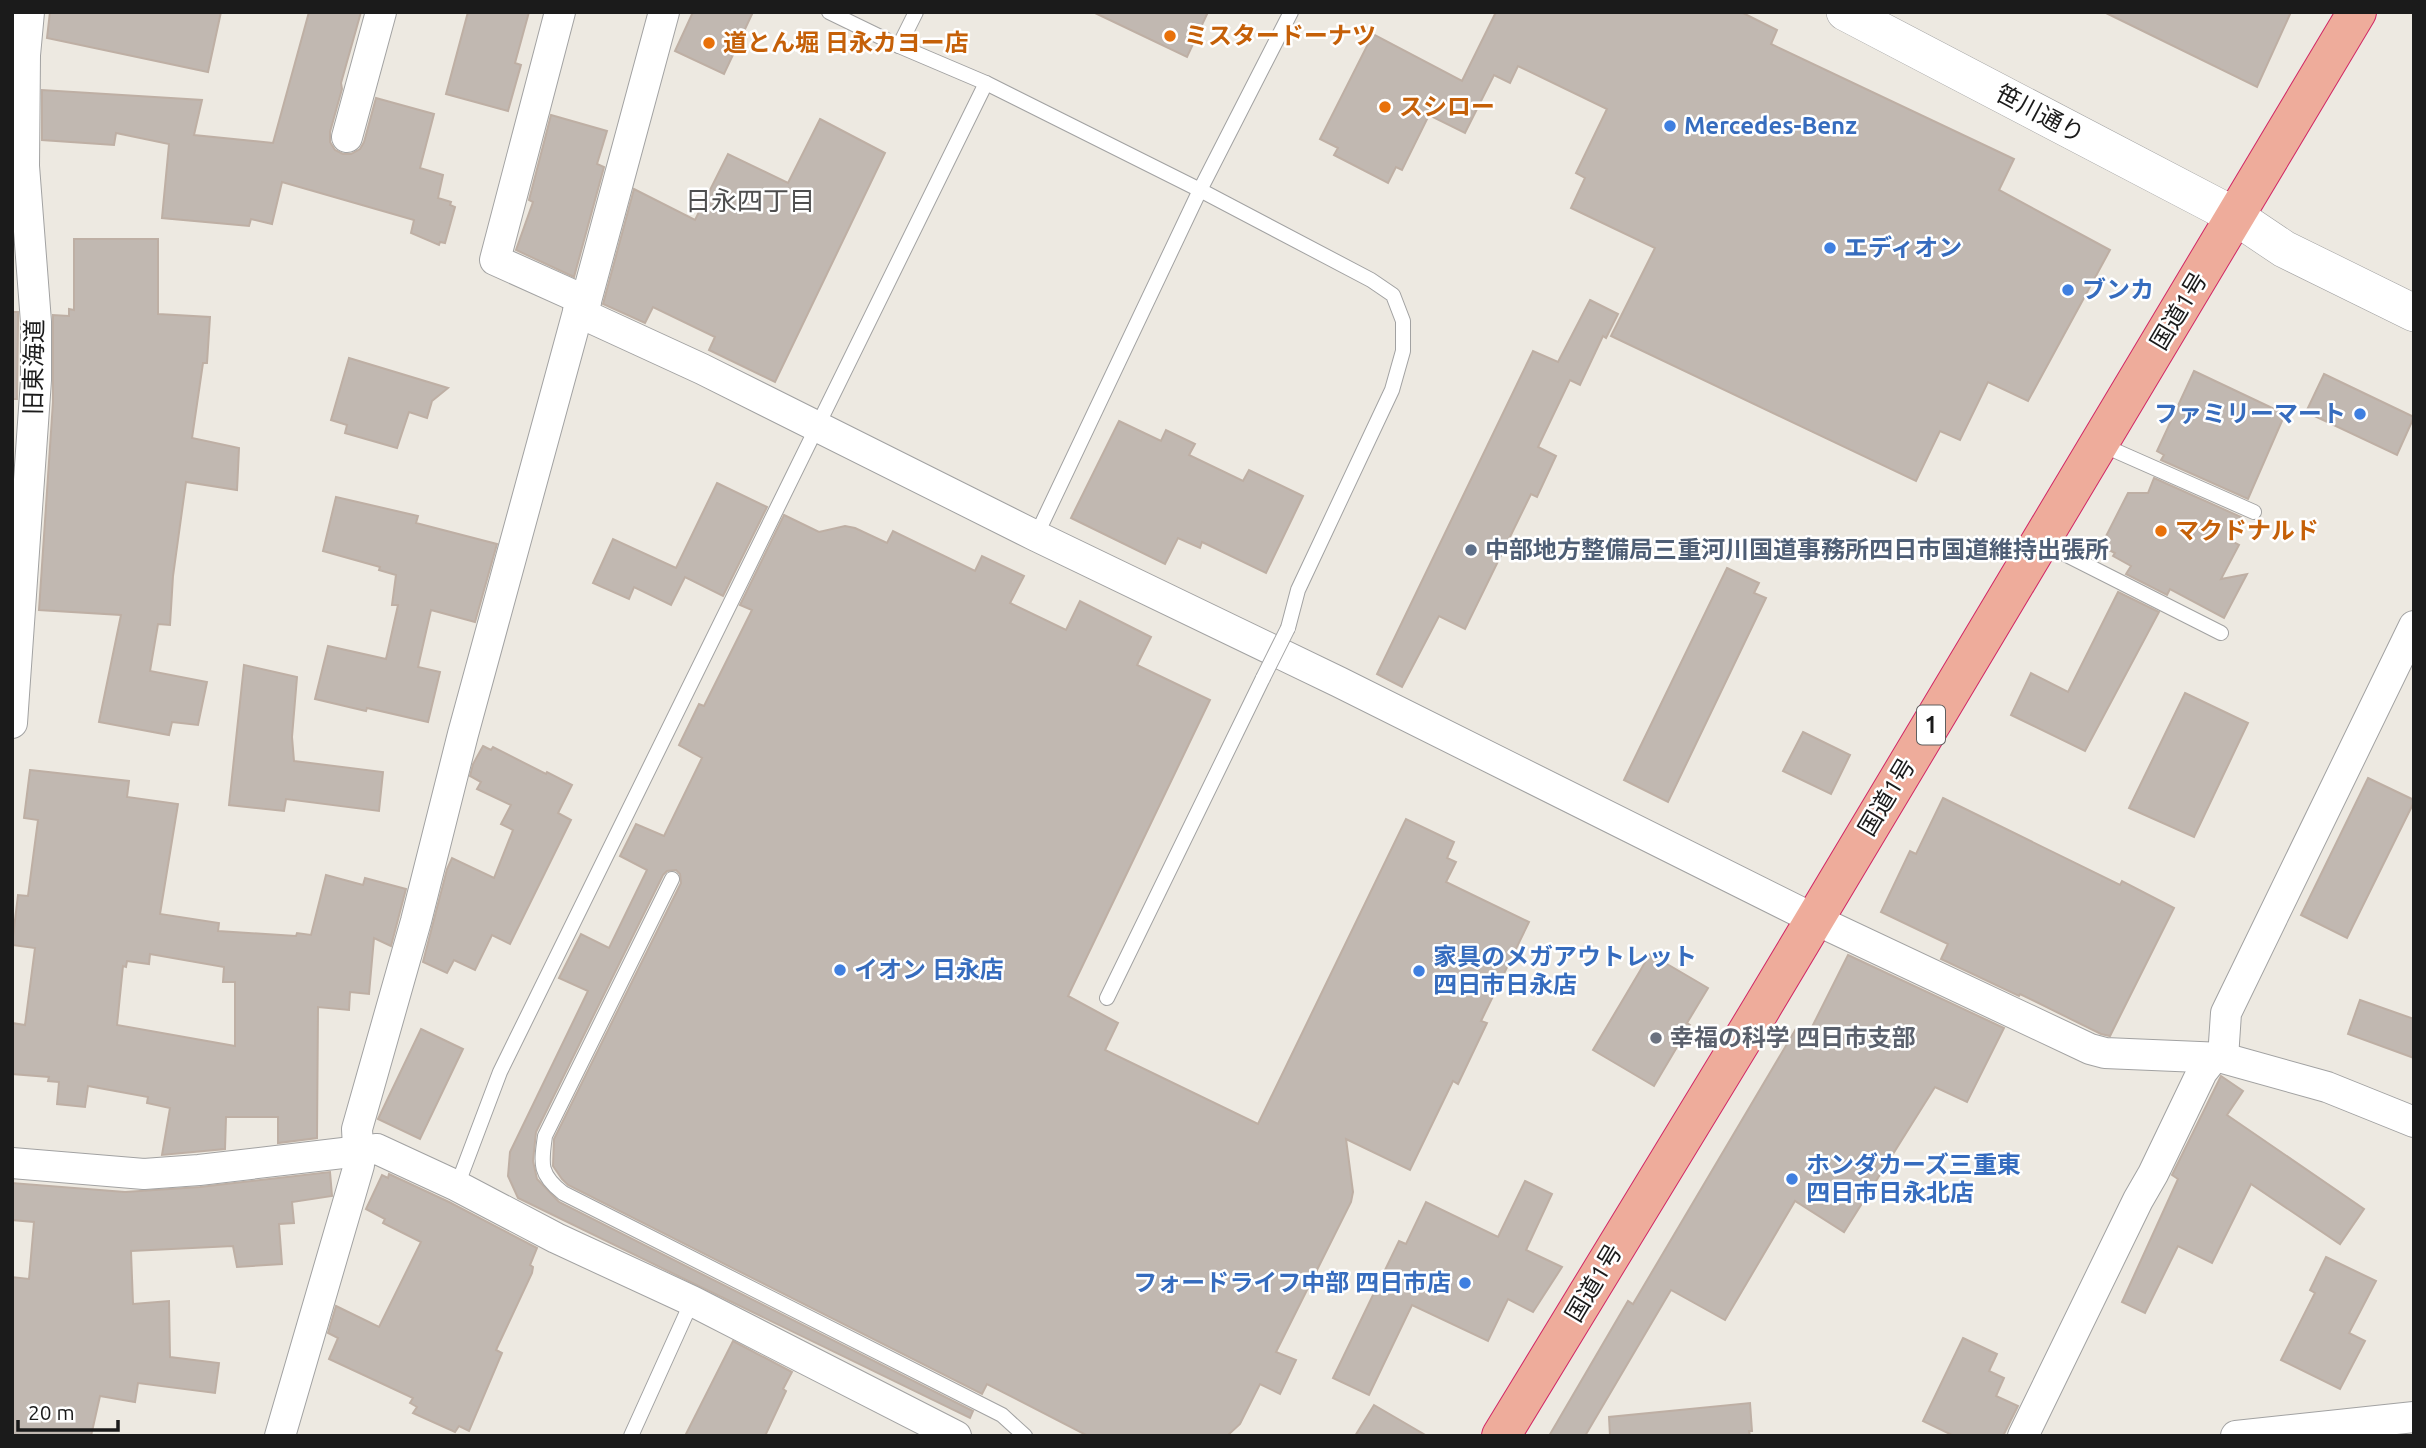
<svg xmlns="http://www.w3.org/2000/svg" width="2426" height="1448" font-family="Ubuntu,'Noto Sans JP',sans-serif">
	<rect width="100%" height="100%" fill="#ede9e1"/>
	<g fill="#c1b8b1" stroke="#beafa4" stroke-width="2" fill-rule="evenodd">
		<polygon points="50,12 221,12 208,72 47,38"/>
		<polygon points="309,12 361,12 341,83 342,89 330,132 330,142 335,150 343,154 351,154 360,149 364,142 376,98 434,114 420,168 443,175 438,198 451,202 450,205 455,207 445,243 440,242 439,245 411,233 414,220 282,182 272,224 251,219 249,226 162,218 169,144 116,133 114,145 42,140 42,90 202,100 194,135 273,143"/>
		<polygon points="468,12 529,12 515,63 521,65 508,111 446,94"/>
		<polygon points="693,12 753,12 724,74 675,51"/>
		<polygon points="1093,12 1208,12 1187,57"/>
		<polygon points="1496,12 1741,12 1777,30 1771,44 2014,159 1999,190 2110,250 2028,401 1988,382 1960,440 1940,431 1916,481 1611,336 1655,248 1571,208 1585,178 1576,173 1607,109 1518,66 1510,83 1494,75 1465,133 1429,115 1402,170 1396,167 1388,183 1334,155 1338,148 1320,139 1373,34 1462,81"/>
		<polygon points="2104,12 2291,12 2257,87"/>
		<polygon points="551,115 607,131 597,164 604,167 574,277 516,250 533,202 529,200"/>
		<polygon points="820,119 885,153 775,382 709,350 715,337 653,307 645,323 603,304 634,189 695,220 728,154 788,183"/>
		<polygon points="74,239 158,239 158,314 210,317 207,363 203,363 192,438 239,448 237,490 186,482 173,576 170,625 158,624 150,671 207,682 198,725 172,722 169,735 99,722 121,615 39,610 53,402 53,315 69,316 69,309 74,310"/>
		<polygon points="1590,300 1618,314 1606,338 1603,336 1580,385 1570,380 1538,447 1556,456 1537,497 1531,494 1465,629 1439,616 1402,687 1377,674 1533,351 1558,362"/>
		<polygon points="12,312 18,312 18,323 17,399 12,399"/>
		<polygon points="349,358 448,388 432,401 427,418 409,412 397,448 345,433 347,425 331,420"/>
		<polygon points="2194,371 2285,414 2248,499 2161,460 2164,455 2157,451"/>
		<polygon points="2324,374 2414,417 2397,455 2306,412"/>
		<polygon points="1119,421 1161,441 1166,430 1195,444 1189,455 1243,481 1249,470 1303,496 1266,573 1202,542 1200,548 1178,538 1165,564 1071,518"/>
		<polygon points="2154,478 2241,517 2230,540 2239,545 2221,579 2247,574 2224,618 2170,589 2167,595 2126,574 2131,566 2113,556 2115,553 2101,546 2128,493 2148,493"/>
		<polygon points="717,483 767,507 723,596 685,577 671,605 634,587 629,599 593,583 613,539 676,568"/>
		<polygon points="336,497 418,516 416,523 497,544 475,622 431,610 418,667 440,672 428,722 367,708 366,711 315,699 328,646 386,659 398,605 392,605 396,575 379,570 380,567 323,551"/>
		<polygon points="784,515 819,532 845,526 855,528 887,543 893,531 975,571 982,556 1024,576 1010,603 1066,630 1080,601 1151,637 1137,665 1210,700 1068,996 1118,1023 1105,1050 1258,1124 1406,819 1454,842 1447,858 1456,862 1446,882 1529,922 1481,1021 1487,1023 1458,1084 1453,1081 1410,1170 1346,1139 1353,1192 1351,1202 1276,1352 1296,1360 1280,1394 1260,1384 1240,1424 1227,1436 1088,1436 987,1384 982,1394 568,1185 562,1179 553,1166 554,1139 681,883 680,874 676,870 667,871 663,875 536,1132 533,1161 537,1179 559,1202 973,1411 970,1418 518,1198 508,1176 510,1152 588,991 559,978 581,934 609,948 647,870 620,856 636,824 664,836 702,758 679,745 699,704 704,706 752,610 740,605"/>
		<polygon points="1727,568 1759,583 1754,593 1766,598 1668,802 1624,780"/>
		<polygon points="2118,592 2159,612 2085,751 2011,715 2031,673 2068,692"/>
		<polygon points="244,665 297,677 292,737 294,761 383,772 379,811 286,799 284,811 229,805"/>
		<polygon points="2185,693 2248,723 2194,837 2129,808"/>
		<polygon points="1803,732 1850,755 1831,794 1783,771"/>
		<polygon points="483,746 491,750 493,747 546,774 547,772 572,785 558,813 571,820 510,944 492,935 475,970 454,960 447,973 423,962 447,869 452,858 494,878 513,830 501,824 511,805 477,789 481,782 470,776 473,764"/>
		<path d="M 30,770 L 129,781 L 127,797 L 178,804 L 160,914 L 219,923 L 218,931 L 296,936 L 297,933 L 311,935 L 326,875 L 363,885 L 365,878 L 406,889 L 391,946 L 374,938 L 369,994 L 350,992 L 349,1010 L 318,1007 L 317,1138 L 278,1143 L 278,1117 L 226,1117 L 225,1149 L 162,1155 L 170,1108 L 147,1103 L 148,1097 L 88,1086 L 85,1107 L 57,1104 L 59,1082 L 48,1081 L 49,1077 L 12,1074 L 12,1023 L 25,1025 L 35,948 L 12,945 L 18,895 L 28,896 L 38,820 L 24,818 ZM 150,954 L 224,967 L 223,982 L 235,982 L 235,1046 L 117,1025 L 123,966 L 126,967 L 127,961 L 149,964 Z"/>
		<polygon points="2368,778 2414,800 2414,802 2347,938 2301,915"/>
		<polygon points="1943,798 2120,885 2122,881 2174,908 2110,1036 2101,1034 2020,994 2019,996 1941,959 1948,944 1881,912 1910,851 1916,854"/>
		<polygon points="1650,954 1708,988 1687,1023 1690,1025 1654,1086 1593,1050"/>
		<polygon points="1848,955 2004,1028 1967,1102 1935,1087 1844,1232 1795,1201 1725,1320 1671,1290 1585,1436 1549,1436 1628,1301 1633,1304 1797,1027 1809,1033"/>
		<polygon points="2360,1000 2414,1019 2414,1058 2348,1034"/>
		<polygon points="421,1029 463,1049 420,1139 378,1119"/>
		<polygon points="2221,1076 2243,1091 2227,1115 2364,1209 2340,1244 2251,1184 2212,1263 2178,1246 2145,1313 2122,1302 2178,1179 2172,1175"/>
		<polygon points="330,1172 332,1196 292,1202 294,1223 279,1224 282,1264 237,1267 233,1246 131,1251 133,1304 169,1301 170,1357 219,1363 215,1393 138,1383 135,1402 100,1396 91,1436 12,1436 12,1277 29,1279 34,1222 12,1220 12,1183 125,1192 200,1187"/>
		<polygon points="389,1174 449,1202 537,1248 530,1265 533,1267 532,1273 496,1350 502,1353 469,1431 459,1426 455,1432 413,1413 417,1407 410,1403 413,1398 329,1359 338,1338 328,1333 336,1306 379,1327 421,1242 383,1223 385,1219 366,1209 382,1175 388,1178"/>
		<polygon points="1525,1181 1552,1194 1526,1250 1562,1267 1533,1312 1508,1299 1488,1341 1412,1305 1369,1395 1333,1378 1399,1241 1406,1244 1426,1202 1498,1237"/>
		<polygon points="2326,1257 2376,1281 2349,1333 2365,1341 2340,1389 2281,1360 2315,1293 2310,1290"/>
		<polygon points="1963,1338 1997,1354 1989,1371 2004,1378 1996,1396 2018,1406 2003,1436 1954,1436 1923,1421"/>
		<polygon points="733,1341 792,1372 783,1389 786,1391 765,1436 685,1436"/>
		<polygon points="1750,1403 1752,1431 1749,1431 1750,1436 1610,1436 1609,1417"/>
		<polygon points="1374,1405 1427,1436 1355,1436"/>
	</g>
	<g fill="none" stroke-linecap="round" stroke-linejoin="round">
		<defs>
			<g id="service">
				<polyline points="829,12 899,46 986,83 1200,190 1371,280 1393,295 1403,321 1403,351 1392,390 1298,590 1288,628"/>
				<polyline points="899,46 916,12"/>
				<polyline points="2100,444 2254,512"/>
				<polyline points="1036,536 1200,190 1291,12"/>
				<polyline points="2041,542 2221,633"/>
				<path d="M 672,879 L 545,1136 C 541,1164 539,1174 563,1193 L 1002,1415 L 1025,1436"/>
				<polyline points="1107,998 1263,678"/>
				<polyline points="457,1186 500,1072 986,83"/>
				<polyline points="631,1436 692,1301"/>
			</g>
			<g id="minor">
				<polyline points="560,12 495,260 586,301"/>
				<polyline points="347,137 381,12"/>
				<polyline points="578,312 702,369 1036,536 1339,682 1814,919 2090,1049 2105,1053 2223,1058 2327,1087 2414,1122"/>
				<polyline points="12,723 36,380 36,322 24,166 25,55 29,12"/>
				<polyline points="2223,1058 2226,1013 2414,626"/>
				<polyline points="12,1163 144,1174 199,1170 377,1149 457,1186 556,1238 692,1301 956,1436"/>
				<polyline points="280,1436 359,1165 357,1129 416,921 463,734 578,312 586,301 664,12"/>
				<polyline points="2023,1436 2138,1200 2153,1174 2202,1072 2213,1058"/>
				<polyline points="2236,1436 2414,1417"/>
			</g>
			<polyline id="tertiary" points="1845,12 2235,216 2284,249 2414,313"/>
			<polyline id="trunk" points="1501,1436 1761,1009 2357,12"/>
		</defs>
		<use href="#service" stroke="#a2a2a2" stroke-width="16"/>
		<use href="#minor" stroke="#a2a2a2" stroke-width="32"/>
		<use href="#tertiary" stroke="#a2a2a2" stroke-width="38"/>
		<use href="#trunk" stroke="#d12865" stroke-width="40"/>
		<use href="#service" stroke="#fff" stroke-width="14"/>
		<use href="#minor" stroke="#fff" stroke-width="30"/>
		<use href="#tertiary" stroke="#fff" stroke-width="37"/>
		<use href="#trunk" stroke="#eeac9b" stroke-width="38"/>
		<defs>
			<polyline id="service-bridge" points="1263,678 1288,628"/>
		</defs>
		<use href="#service-bridge" stroke="#a2a2a2" stroke-width="16" stroke-linecap="butt"/>
		<use href="#service-bridge" stroke="#fff" stroke-width="14"/>
	</g>
	<g fill="#e8710a" stroke="#fff" stroke-width="2.5">
		<circle cx="1170" cy="36" r="7"/>
		<circle cx="709" cy="43" r="7"/>
		<circle cx="1385" cy="107" r="7"/>
		<circle cx="2161" cy="531" r="7"/>
	</g>
	<g fill="#3f7fe0" stroke="#fff" stroke-width="2.5">
		<circle cx="1670" cy="126" r="7"/>
		<circle cx="1830" cy="248" r="7"/>
		<circle cx="2068" cy="290" r="7"/>
		<circle cx="2360" cy="414" r="7"/>
		<circle cx="840" cy="970" r="7"/>
		<circle cx="1419" cy="971" r="7"/>
		<circle cx="1792" cy="1179" r="7"/>
		<circle cx="1465" cy="1283" r="7"/>
	</g>
	<circle fill="#5c6f8a" stroke="#fff" stroke-width="2.5" cx="1471" cy="550" r="7"/>
	<circle fill="#6b7280" stroke="#fff" stroke-width="2.5" cx="1656" cy="1038" r="7"/>
	<g text-anchor="middle" stroke-width="5" stroke-linejoin="round" paint-order="stroke">
		<rect fill="#fff" stroke="#5f5f5f" stroke-width="2" x="1917" y="705.5" width="28" height="39" rx="5"/>
		<g font-size="23" font-weight="bold" fill="#1b1b1b">
			<text x="1931" y="733">1</text>
		</g>
		<g font-size="24" font-weight="bold" fill="#c56008" stroke="#fff" text-anchor="start">
			<text x="1184" y="44">ミスタードーナツ</text>
			<text x="723" y="51">道とん堀 日永カヨー店</text>
			<text x="1399" y="115">スシロー</text>
			<text x="2175" y="539">マクドナルド</text>
		</g>
		<g font-size="24" fill="#1b1b1b" stroke="#fff">
			<text transform="translate(2040 114) rotate(28)" y="8">笹川通り</text>
			<text transform="translate(2179 311) rotate(-59)" y="8">国道1号</text>
			<text transform="translate(34 367) rotate(-89)" y="8">旧東海道</text>
			<text transform="translate(1887 797) rotate(-59)" y="8">国道1号</text>
			<text transform="translate(1594 1283) rotate(-59)" y="8">国道1号</text>
		</g>
		<g font-size="24" font-weight="bold" fill="#366cbe" stroke="#fff" text-anchor="start">
			<text x="1684" y="134">Mercedes-Benz</text>
			<text x="1844" y="256">エディオン</text>
			<text x="2082" y="298">ブンカ</text>
			<text x="2346" y="422" text-anchor="end">ファミリーマート</text>
			<text x="1433" y="965">家具のメガアウトレット<tspan x="1433" dy="28">四日市日永店</tspan></text>
			<text x="854" y="978">イオン 日永店</text>
			<text x="1806" y="1173">ホンダカーズ三重東<tspan x="1806" dy="28">四日市日永北店</tspan></text>
			<text x="1451" y="1291" text-anchor="end">フォードライフ中部 四日市店</text>
		</g>
		<g font-size="24" font-weight="bold" fill="#4e5e75" stroke="#fff" text-anchor="start">
			<text x="1485" y="558">中部地方整備局三重河川国道事務所四日市国道維持出張所</text>
		</g>
		<g font-size="24" font-weight="bold" fill="#5b616d" stroke="#fff" text-anchor="start">
			<text x="1670" y="1046">幸福の科学 四日市支部</text>
		</g>
		<g font-size="26" fill="#4e4e4e" stroke="#fff">
			<text x="750" y="210">日永四丁目</text>
		</g>
	</g>
	<rect width="2426" height="1448" fill="none" stroke="#1b1b1b" stroke-width="28"/>
	<path d="M18 1420v10h100v-10" fill="none" stroke="#1b1b1b" stroke-width="3.5"/>
	<text x="28" y="1420" font-size="21" fill="#1b1b1b" stroke="#ffffff" stroke-width="5" paint-order="stroke">20 m</text>
</svg>
